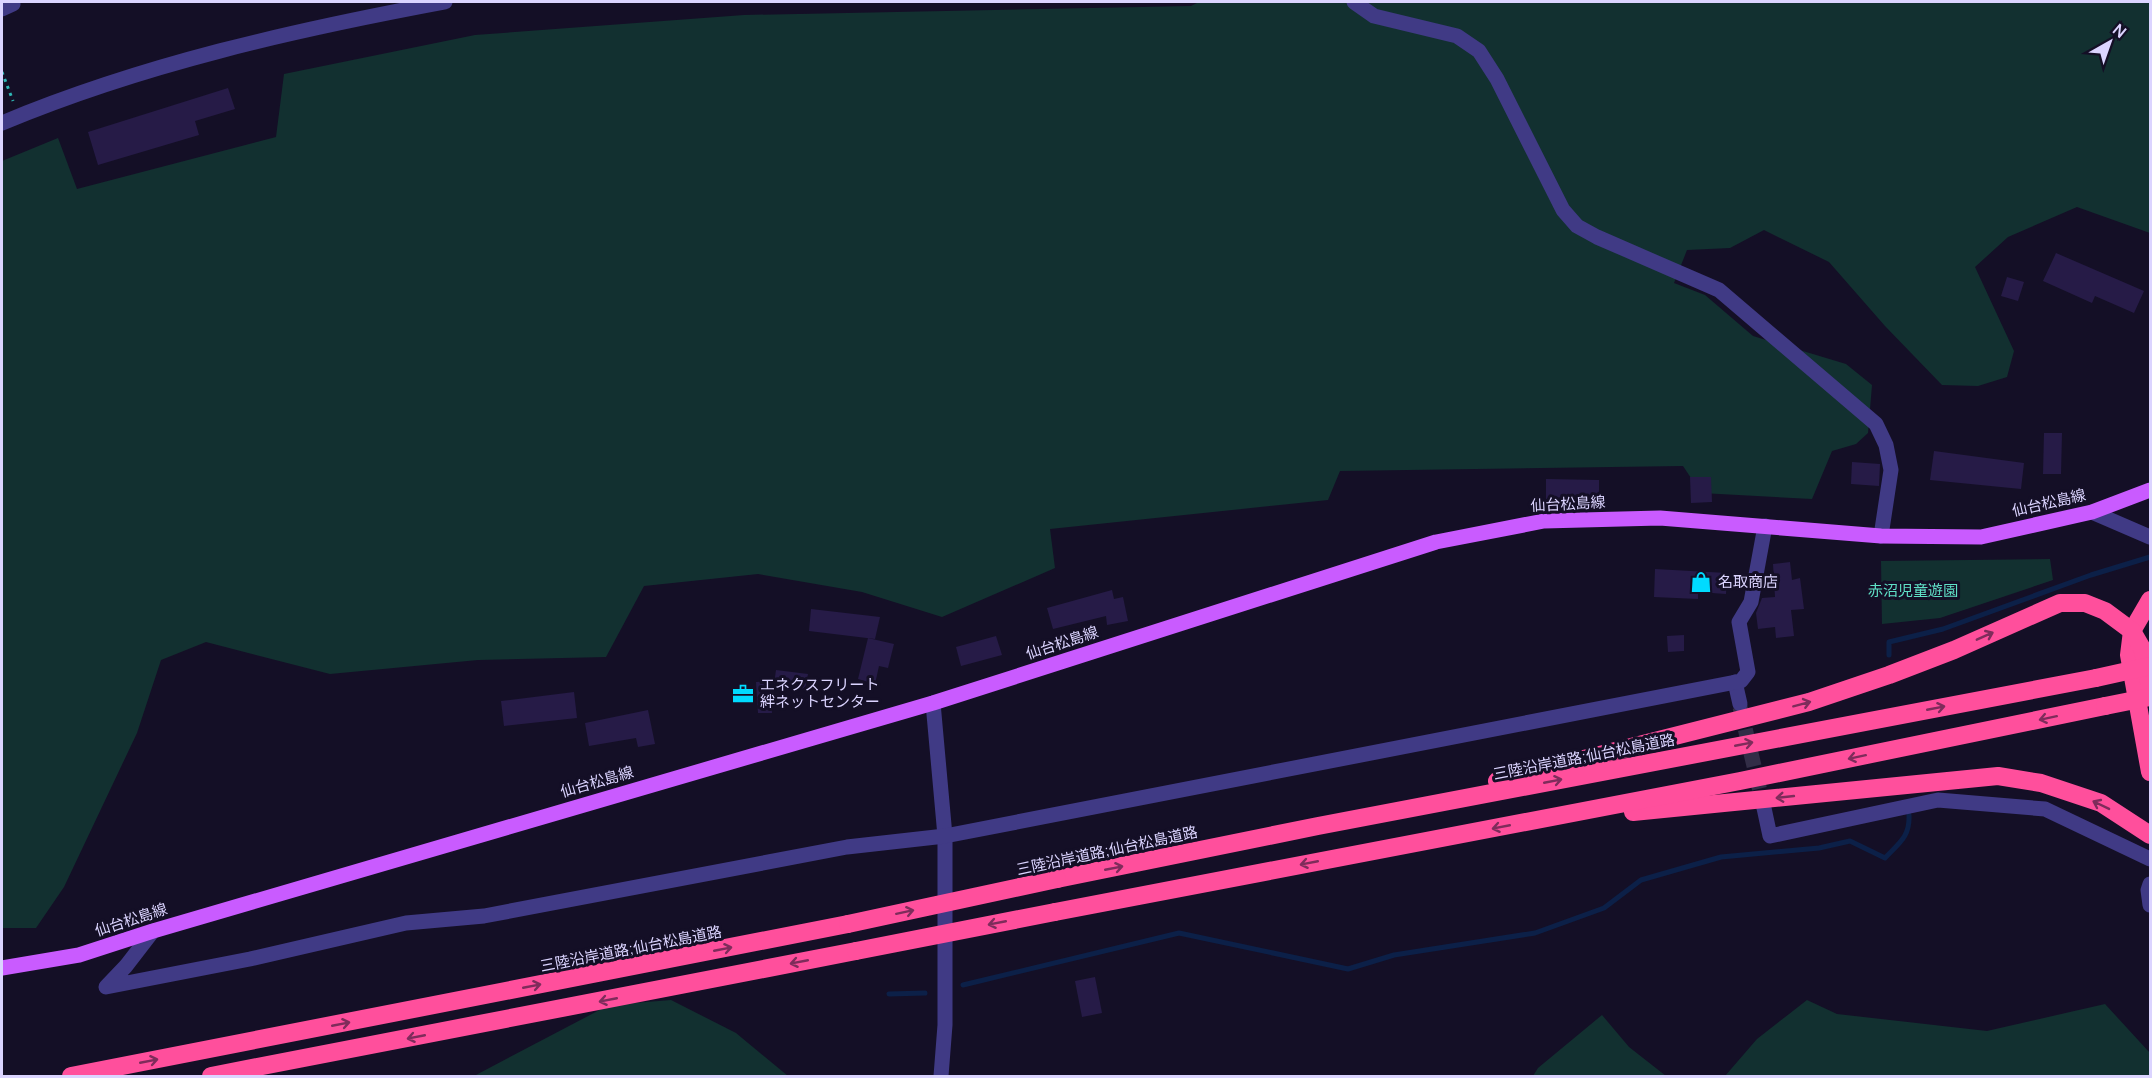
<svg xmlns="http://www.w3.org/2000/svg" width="2152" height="1078" font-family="Manrope,'Noto Sans JP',sans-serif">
	<rect width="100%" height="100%" fill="#140f26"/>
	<g fill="#123030">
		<polygon points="1199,2 2150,2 2150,233 2077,207 2008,237 1975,267 2014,351 2007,377 1978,386 1942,385 1885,326 1829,262 1764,230 1730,248 1687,250 1674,283 1705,295 1753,336 1846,364 1872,385 1868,433 1856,444 1832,451 1812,499 1701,493 1683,466 1340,471 1328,500 1050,529 1055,568 942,617 862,592 758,574 644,586 606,657 478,660 330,674 206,642 161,660 137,733 64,887 36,928 2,928 2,161 58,138 77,189 276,137 284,74 475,35 744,15 1191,6"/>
		<polygon points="2050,559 2053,580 1940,618 1882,624 1881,561"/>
		<polygon points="671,1000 736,1033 788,1076 474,1076 609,1005"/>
		<polygon points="1807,1000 1837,1014 1987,1031 2105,1004 2150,1053 2150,1076 1725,1076 1757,1039"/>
		<polygon points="1602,1015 1629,1047 1666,1076 1533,1076 1538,1068"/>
	</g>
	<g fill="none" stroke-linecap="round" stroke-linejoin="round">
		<g stroke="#0c2048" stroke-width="5">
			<polyline points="1889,655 1889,642 1943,629 2091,575 2150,557"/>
			<path d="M 963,985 L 1179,933 L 1348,969 L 1394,955 L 1535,933 L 1604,908 L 1641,880 L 1721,857 L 1819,848 L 1850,841 L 1885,858 C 1899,843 1910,837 1909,815"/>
			<polyline points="889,994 925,993"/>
		</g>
	</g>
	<g fill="#261b47">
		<polygon points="228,88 235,109 195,121 199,135 98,165 88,132"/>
		<polygon points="2056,253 2144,291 2134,313 2095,296 2092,303 2043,281"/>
		<polygon points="2007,277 2024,282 2018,301 2001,296"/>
		<polygon points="2044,433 2062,433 2061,474 2043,474"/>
		<polygon points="1934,451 2024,463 2021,489 1930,480"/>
		<polygon points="1852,462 1880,464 1879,486 1851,484"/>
		<polygon points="1690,477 1711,477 1712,502 1691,503"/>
		<polygon points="1546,479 1599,480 1599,499 1546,499"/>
		<polygon points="1790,562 1792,580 1800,578 1804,609 1791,610 1794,636 1776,638 1775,627 1758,629 1756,613 1762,598 1775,597 1773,564"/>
		<polygon points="1655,569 1727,573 1726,594 1698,592 1698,599 1654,597"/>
		<polygon points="1112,590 1114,599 1123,597 1128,621 1107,625 1106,616 1053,629 1047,608"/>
		<polygon points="811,609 880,617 875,639 809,631"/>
		<polygon points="1684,635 1684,651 1668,652 1667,636"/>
		<polygon points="996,636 1002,655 961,666 956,647"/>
		<polygon points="868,638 894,644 888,668 879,666 875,684 858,679"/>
		<polygon points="776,670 808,674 805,689 774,684"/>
		<polygon points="770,681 772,713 758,713 756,682"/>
		<polygon points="574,692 577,718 504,726 501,701"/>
		<polygon points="648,710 655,744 638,747 636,738 589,746 585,723"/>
		<polygon points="1095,977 1102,1013 1082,1017 1075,981"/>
	</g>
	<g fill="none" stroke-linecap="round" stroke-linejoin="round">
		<polyline stroke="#322d47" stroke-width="15" stroke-dasharray="15 8" stroke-linecap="butt" points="1740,707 1764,808"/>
		<polyline stroke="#2fb8b6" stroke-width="3" stroke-dasharray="3 4.5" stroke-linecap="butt" points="2,72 13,101"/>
		<g stroke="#403a85" stroke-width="15">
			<polyline points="1354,2 1374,16 1457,36 1479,51 1497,79 1563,210 1577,226 1597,237 1719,290 1876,424 1886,445 1891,470 1881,536"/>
			<polyline points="2,9 13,4 12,2"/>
			<path d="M 2,123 C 143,64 295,30 445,2"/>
			<polyline points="2092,512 2150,537"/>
			<polyline points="1735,682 1740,704"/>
			<polyline points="933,703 945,836 945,1025 941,1076"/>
			<polyline points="1764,808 1770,836 1938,800 2045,809 2150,859"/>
			<polyline points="2150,884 2148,890 2150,905"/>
			<polyline points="153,931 126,966 106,987 250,959 406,923 484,916 847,847 945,836 1741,681 1748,672 1739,622 1751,602 1765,526"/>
		</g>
		<polyline stroke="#c95bff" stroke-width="15" points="2,968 79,955 153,931 933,703 1436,542 1544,521 1660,518 1881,536 1981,537 2092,512 2150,490"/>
		<g stroke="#ff4f9c" stroke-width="18">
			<polyline points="2150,600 2132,631 2129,655 2150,772"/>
			<polyline points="1497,781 1809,702 1889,675 1954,650 2060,603 2085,603 2105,611 2132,631 2143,650 2150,688"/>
			<polyline points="1633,812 1998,776 2041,783 2101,803 2150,835"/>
			<polyline points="1057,879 1318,826 2096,678"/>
			<polyline points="1055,912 1740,781 2105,706"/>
			<polyline points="71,1076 848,924"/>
			<polyline points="211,1076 856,951"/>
		</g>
		<g stroke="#ff4f9c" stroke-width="18">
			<polyline points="2096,678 2150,666"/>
			<polyline points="2105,706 2150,697"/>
			<polyline points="848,924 1057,879"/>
			<polyline points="856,951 1055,912"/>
		</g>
	</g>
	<defs><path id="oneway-shaft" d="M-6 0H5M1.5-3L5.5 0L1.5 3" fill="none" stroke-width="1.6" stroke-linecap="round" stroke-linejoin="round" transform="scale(1.5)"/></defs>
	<g stroke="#7e2c5b">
		<use href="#oneway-shaft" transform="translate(1985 636) rotate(-24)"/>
		<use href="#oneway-shaft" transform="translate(1802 704) rotate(-15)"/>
		<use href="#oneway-shaft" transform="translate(1936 708) rotate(-11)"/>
		<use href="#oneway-shaft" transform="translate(2048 718) rotate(168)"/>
		<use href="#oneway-shaft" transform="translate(1744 744) rotate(-11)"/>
		<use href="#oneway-shaft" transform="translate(1857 757) rotate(168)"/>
		<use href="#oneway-shaft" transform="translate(1553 781) rotate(-11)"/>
		<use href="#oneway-shaft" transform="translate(1785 797) rotate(174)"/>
		<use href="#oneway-shaft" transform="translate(2101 805) rotate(-154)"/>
		<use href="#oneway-shaft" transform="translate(1501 827) rotate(169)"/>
		<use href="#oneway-shaft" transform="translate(1309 863) rotate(169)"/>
		<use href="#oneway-shaft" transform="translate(1114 868) rotate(-11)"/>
		<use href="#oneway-shaft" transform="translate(905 912) rotate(-12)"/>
		<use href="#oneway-shaft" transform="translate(997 923) rotate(169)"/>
		<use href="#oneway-shaft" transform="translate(723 949) rotate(-11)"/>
		<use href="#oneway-shaft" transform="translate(799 962) rotate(169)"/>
		<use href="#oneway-shaft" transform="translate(532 986) rotate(-11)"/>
		<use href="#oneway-shaft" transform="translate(608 1000) rotate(169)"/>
		<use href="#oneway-shaft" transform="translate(341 1024) rotate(-11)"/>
		<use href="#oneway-shaft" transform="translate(416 1037) rotate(169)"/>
		<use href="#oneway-shaft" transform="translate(149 1061) rotate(-11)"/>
	</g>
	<defs>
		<symbol id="shop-bare" viewBox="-9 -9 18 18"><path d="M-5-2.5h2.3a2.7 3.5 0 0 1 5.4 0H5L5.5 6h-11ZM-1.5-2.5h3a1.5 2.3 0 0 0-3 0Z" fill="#00dbff" stroke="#140f26" stroke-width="2.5" paint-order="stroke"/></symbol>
		<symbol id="office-bare" viewBox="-9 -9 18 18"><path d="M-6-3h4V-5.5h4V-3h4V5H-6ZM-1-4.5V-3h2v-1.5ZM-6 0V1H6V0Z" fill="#00dbff" stroke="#140f26" stroke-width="2.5" paint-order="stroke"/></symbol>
	</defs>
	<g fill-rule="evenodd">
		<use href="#shop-bare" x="1686" y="567" width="30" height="30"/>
		<use href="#office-bare" x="728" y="679" width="30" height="30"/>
	</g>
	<g text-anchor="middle" stroke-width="6" stroke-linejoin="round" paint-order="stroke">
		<g font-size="15" fill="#dbd4ff" stroke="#140f26">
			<text transform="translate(2049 503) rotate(-13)" y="5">仙台松島線</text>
			<text transform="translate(1568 504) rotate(-3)" y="5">仙台松島線</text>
			<text transform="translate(1062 643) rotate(-18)" y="5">仙台松島線</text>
			<text transform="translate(1584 757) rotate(-11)" y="5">三陸沿岸道路;仙台松島道路</text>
			<text transform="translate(597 782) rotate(-16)" y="5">仙台松島線</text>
			<text transform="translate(1107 851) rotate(-12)" y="5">三陸沿岸道路;仙台松島道路</text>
			<text transform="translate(131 920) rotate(-18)" y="5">仙台松島線</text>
			<text transform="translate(631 949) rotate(-11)" y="5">三陸沿岸道路;仙台松島道路</text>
		</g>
		<g font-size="15" fill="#dbd4ff" stroke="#140f26" text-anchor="start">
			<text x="1718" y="587">名取商店</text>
			<text x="760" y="690">エネクスフリート<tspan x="760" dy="17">絆ネットセンター</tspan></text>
		</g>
		<g font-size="15" fill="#5fe0c6" stroke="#140f26">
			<text x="1913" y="596">赤沼児童遊園</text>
		</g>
	</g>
	<rect width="2152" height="1078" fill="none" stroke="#dbd4ff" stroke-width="6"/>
	<g transform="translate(2110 42) rotate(40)" stroke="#140f26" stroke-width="4.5" paint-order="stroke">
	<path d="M0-4.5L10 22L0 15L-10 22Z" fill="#dbd4ff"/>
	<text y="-9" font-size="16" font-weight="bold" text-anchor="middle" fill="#dbd4ff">N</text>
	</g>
</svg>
